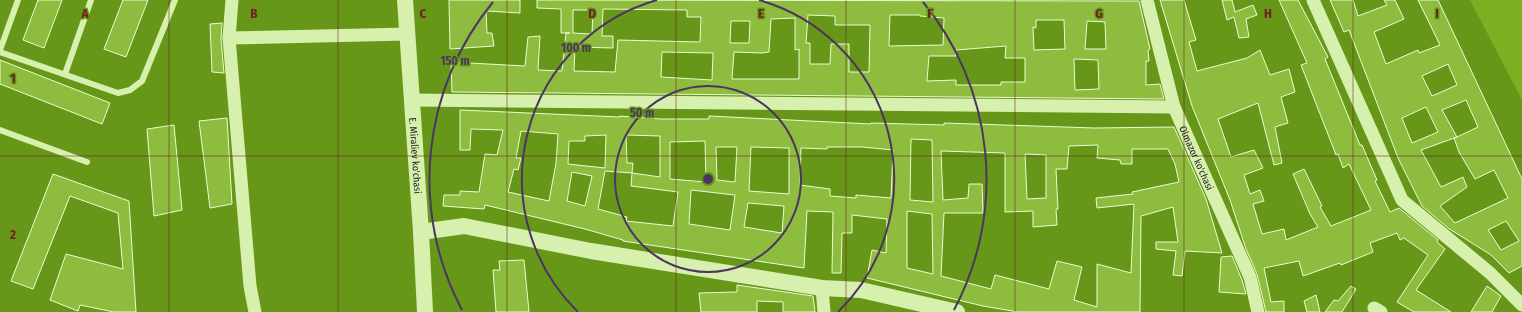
<svg xmlns="http://www.w3.org/2000/svg" width="1522" height="312" font-family="'Fira Sans Condensed',sans-serif">
	<rect width="100%" height="100%" fill="#679719"/>
	<polygon fill="#7bb022" points="1470,0 1522,0 1522,100"/>
	<g fill="#8dbc3e" stroke="#edfbd4" fill-rule="evenodd">
		<polygon points="38,0 62,0 44,48 23,40"/>
		<polygon points="123,0 148,0 126,57 104,49"/>
		<polygon points="449,0 520,0 520,13 486,11 487,33 492,33 494,46 450,49"/>
		<path d="M 537,0 L 1139,1 L 1150,49 L 1148,50 L 1149,61 L 1146,61 L 1146,85 L 1160,84 L 1164,99 L 452,92 L 451,62 L 525,66 L 528,37 L 540,36 L 538,70 L 562,71 L 566,33 L 570,33 L 561,33 L 561,9 L 537,8 ZM 603,9 L 687,10 L 687,17 L 701,17 L 700,42 L 618,40 L 615,72 L 574,71 L 575,47 L 613,48 L 613,36 L 602,36 ZM 573,10 L 593,10 L 592,34 L 573,33 ZM 808,15 L 835,16 L 835,25 L 870,25 L 869,72 L 849,72 L 849,44 L 831,44 L 830,64 L 810,64 L 810,43 L 806,43 ZM 890,15 L 920,15 L 920,16 L 944,18 L 943,45 L 889,46 ZM 795,18 L 795,50 L 799,49 L 799,79 L 732,79 L 734,52 L 762,53 L 769,52 L 771,19 ZM 1036,20 L 1064,20 L 1065,49 L 1034,50 L 1033,27 L 1036,28 ZM 731,21 L 750,21 L 749,43 L 730,43 ZM 1087,21 L 1105,22 L 1106,49 L 1085,49 ZM 1006,46 L 1005,58 L 1025,58 L 1025,82 L 1001,82 L 1001,85 L 956,85 L 956,80 L 927,81 L 929,56 L 956,56 L 956,50 ZM 662,52 L 713,53 L 712,80 L 661,77 ZM 1074,59 L 1098,60 L 1099,89 L 1075,90 Z"/>
		<polygon points="1160,0 1184,0 1196,40 1189,42 1197,71 1247,58 1260,50 1270,75 1289,69 1295,92 1281,97 1288,123 1275,127 1282,163 1274,165 1258,103 1218,119 1231,157 1254,150 1263,168 1244,175 1250,194 1260,190 1264,201 1253,204 1262,234 1284,229 1286,240 1318,227 1310,214 1293,174 1304,169 1322,206 1320,207 1331,226 1371,210 1349,164 1343,168 1338,154 1336,155 1301,65 1307,63 1279,0 1298,0 1328,57 1325,59 1360,145 1362,145 1377,180 1375,181 1390,212 1399,208 1438,240 1437,242 1445,249 1416,290 1451,312 1414,312 1397,302 1428,255 1404,238 1400,240 1397,233 1370,243 1373,252 1341,265 1340,263 1303,276 1299,261 1264,268 1271,302 1284,301 1284,312 1266,312 1257,274 1246,249 1230,200 1192,106"/>
		<polygon points="1222,0 1232,0 1235,12 1253,5 1257,15 1246,19 1249,37 1239,38 1234,17 1227,20"/>
		<path d="M 1330,0 L 1353,0 L 1358,16 L 1387,5 L 1384,0 L 1395,0 L 1404,19 L 1374,32 L 1386,64 L 1418,50 L 1419,53 L 1440,45 L 1418,0 L 1438,0 L 1522,179 L 1522,266 L 1509,273 L 1491,255 L 1448,228 L 1422,206 L 1398,158 L 1349,30 L 1344,32 ZM 1448,64 L 1457,85 L 1432,96 L 1422,76 ZM 1466,100 L 1478,127 L 1457,137 L 1442,110 ZM 1426,107 L 1438,132 L 1412,143 L 1402,118 ZM 1457,137 L 1454,138 L 1459,152 L 1475,179 L 1494,170 L 1508,198 L 1455,223 L 1440,206 L 1467,187 L 1463,177 L 1441,187 L 1421,150 ZM 1506,221 L 1519,241 L 1501,250 L 1488,230 Z"/>
		<polygon points="222,23 221,39 224,73 212,72 210,24"/>
		<polygon points="0,60 110,103 102,124 0,84"/>
		<path d="M 460,110 L 620,117 L 620,116 L 661,119 L 709,119 L 709,116 L 871,124 L 871,123 L 944,125 L 944,123 L 1095,128 L 1174,127 L 1206,199 L 1222,253 L 1185,251 L 1182,276 L 1173,275 L 1176,251 L 1156,249 L 1156,242 L 1178,242 L 1173,207 L 1141,216 L 1140,312 L 1018,312 L 983,306 L 867,278 L 872,250 L 886,253 L 887,219 L 852,215 L 852,233 L 842,233 L 841,273 L 832,273 L 833,212 L 807,211 L 804,268 L 623,241 L 623,240 L 585,229 L 485,205 L 484,209 L 443,206 L 444,195 L 460,195 L 460,191 L 479,192 L 485,154 L 497,155 L 503,130 L 471,129 L 470,150 L 460,150 ZM 521,131 L 558,134 L 556,163 L 549,201 L 508,192 L 514,169 L 518,170 L 521,158 L 516,158 ZM 606,135 L 605,168 L 568,164 L 569,141 L 585,141 L 585,136 ZM 626,135 L 660,136 L 660,177 L 632,173 L 633,163 L 627,163 ZM 911,139 L 932,140 L 933,202 L 910,200 ZM 705,141 L 706,182 L 670,179 L 670,142 ZM 1098,145 L 1097,158 L 1120,160 L 1121,164 L 1132,164 L 1132,149 L 1168,149 L 1175,164 L 1179,182 L 1132,192 L 1133,194 L 1096,198 L 1097,208 L 1134,204 L 1131,273 L 1097,264 L 1097,307 L 1074,300 L 1082,267 L 1057,261 L 1049,289 L 995,275 L 991,289 L 941,276 L 944,213 L 983,213 L 982,184 L 969,184 L 968,198 L 943,200 L 941,151 L 1005,153 L 1005,212 L 1033,211 L 1033,227 L 1057,225 L 1056,209 L 1058,209 L 1056,169 L 1067,169 L 1069,146 ZM 716,147 L 737,147 L 735,182 L 717,180 ZM 751,147 L 789,148 L 789,194 L 749,191 ZM 827,147 L 862,147 L 893,150 L 891,198 L 856,195 L 856,198 L 830,196 L 830,189 L 800,185 L 801,148 L 827,149 ZM 1025,154 L 1046,155 L 1046,198 L 1027,199 ZM 605,171 L 632,173 L 631,186 L 678,192 L 673,226 L 626,221 L 627,217 L 598,209 ZM 572,172 L 592,176 L 585,206 L 567,201 ZM 691,190 L 735,195 L 730,230 L 689,224 ZM 748,203 L 784,206 L 782,233 L 744,227 ZM 907,211 L 932,214 L 933,274 L 907,268 Z"/>
		<polygon points="227,118 232,204 210,208 199,121"/>
		<polygon points="174,125 182,210 154,216 147,129"/>
		<polygon points="53,174 129,201 136,312 114,312 80,305 78,311 50,300 66,254 123,269 118,213 70,196 33,289 11,281"/>
		<polygon points="1232,256 1242,280 1246,294 1219,292 1221,257"/>
		<polygon points="524,260 529,312 496,312 493,270 500,270 499,261"/>
		<polygon points="737,285 813,296 815,312 783,312 783,302 757,301 757,312 701,312 699,293 737,292"/>
		<polygon points="1351,286 1356,289 1342,312 1325,312 1334,300 1338,301"/>
		<polygon points="1487,286 1501,296 1492,312 1471,312"/>
		<polygon points="1316,295 1320,312 1307,312 1304,301"/>
	</g>
	<g fill="none" stroke-linecap="round" stroke-linejoin="round">
		<g stroke="#d7f0ad" stroke-width="6">
			<polyline points="0,50 18,0"/>
			<polyline points="0,52 118,93 130,90 142,81 175,0"/>
			<polyline points="65,74 91,0"/>
			<polyline points="0,130 87,162"/>
		</g>
		<g stroke="#d7f0ad" stroke-width="13">
			<polyline points="232,0 229,38 250,286 255,312"/>
			<path id="s1" d="M 1147,0 L 1174,107 L 1250,277 L 1258,312"/>
			<polyline points="1313,0 1402,200 1490,273 1522,305"/>
			<polyline points="229,38 407,34"/>
			<polyline points="412,100 1174,107"/>
			<polyline points="822,288 824,312"/>
			<polyline points="1374,308 1381,312"/>
		</g>
		<g stroke="#d7f0ad" stroke-width="16">
			<path id="s2" d="M 405,0 L 421,232 L 425,312"/>
			<polyline points="421,232 464,226 591,251 822,288 861,290 957,312"/>
		</g>
	</g>
	<path fill="none" stroke="#702222" stroke-width="1" stroke-opacity="0.55" d="M 169,0 L 169,312M 338,0 L 338,312M 507,0 L 507,312M 676,0 L 676,312M 846,0 L 846,312M 1015,0 L 1015,312M 1184,0 L 1184,312M 1353,0 L 1353,312M 0,156 L 1522,156"/>
	<g fill="none" stroke="#4c3561" stroke-width="2">
		<circle cx="708" cy="179" r="93"/>
		<path d="M578 312A186 186 0 0 1 657 0M759 0A186 186 0 0 1 838 312"/>
		<path d="M462 310A279 279 0 0 1 493 2M923 2A279 279 0 0 1 954 310"/>
	</g>
	<g text-anchor="middle" stroke-width="3" stroke-linejoin="round" paint-order="stroke">
		<g font-size="10" fill="#1d1d1d" stroke="#679719">
			<text dy="4" stroke="none"><textPath href="#s2" startOffset="156">E. Miraliev ko'chasi</textPath></text>
			<text dy="4" stroke="none"><textPath href="#s1" startOffset="166">Olmazor ko'chasi</textPath></text>
		</g>
	</g>
	<g font-size="13" text-anchor="middle" font-weight="bold" fill="#702222" stroke="#679719" stroke-width="3" stroke-linejoin="round" paint-order="stroke">
		<text x="85" y="18">A</text>
		<text x="254" y="18">B</text>
		<text x="423" y="18">C</text>
		<text x="592" y="18">D</text>
		<text x="761" y="18">E</text>
		<text x="930" y="18">F</text>
		<text x="1099" y="18">G</text>
		<text x="1268" y="18">H</text>
		<text x="1437" y="18">I</text>
		<text x="13" y="83">1</text>
		<text x="13" y="239">2</text>
	</g>
	<circle cx="708" cy="179" r="6" fill="#4c3561" stroke="#679719" stroke-width="2"/>
	<g font-size="12" text-anchor="middle" font-weight="bold" fill="#4c3561" stroke="#679719" stroke-width="3" stroke-linejoin="round" paint-order="stroke">
		<text x="576" y="52">100 m</text>
		<text x="455" y="65">150 m</text>
		<text x="642" y="117">50 m</text>
	</g>
</svg>
